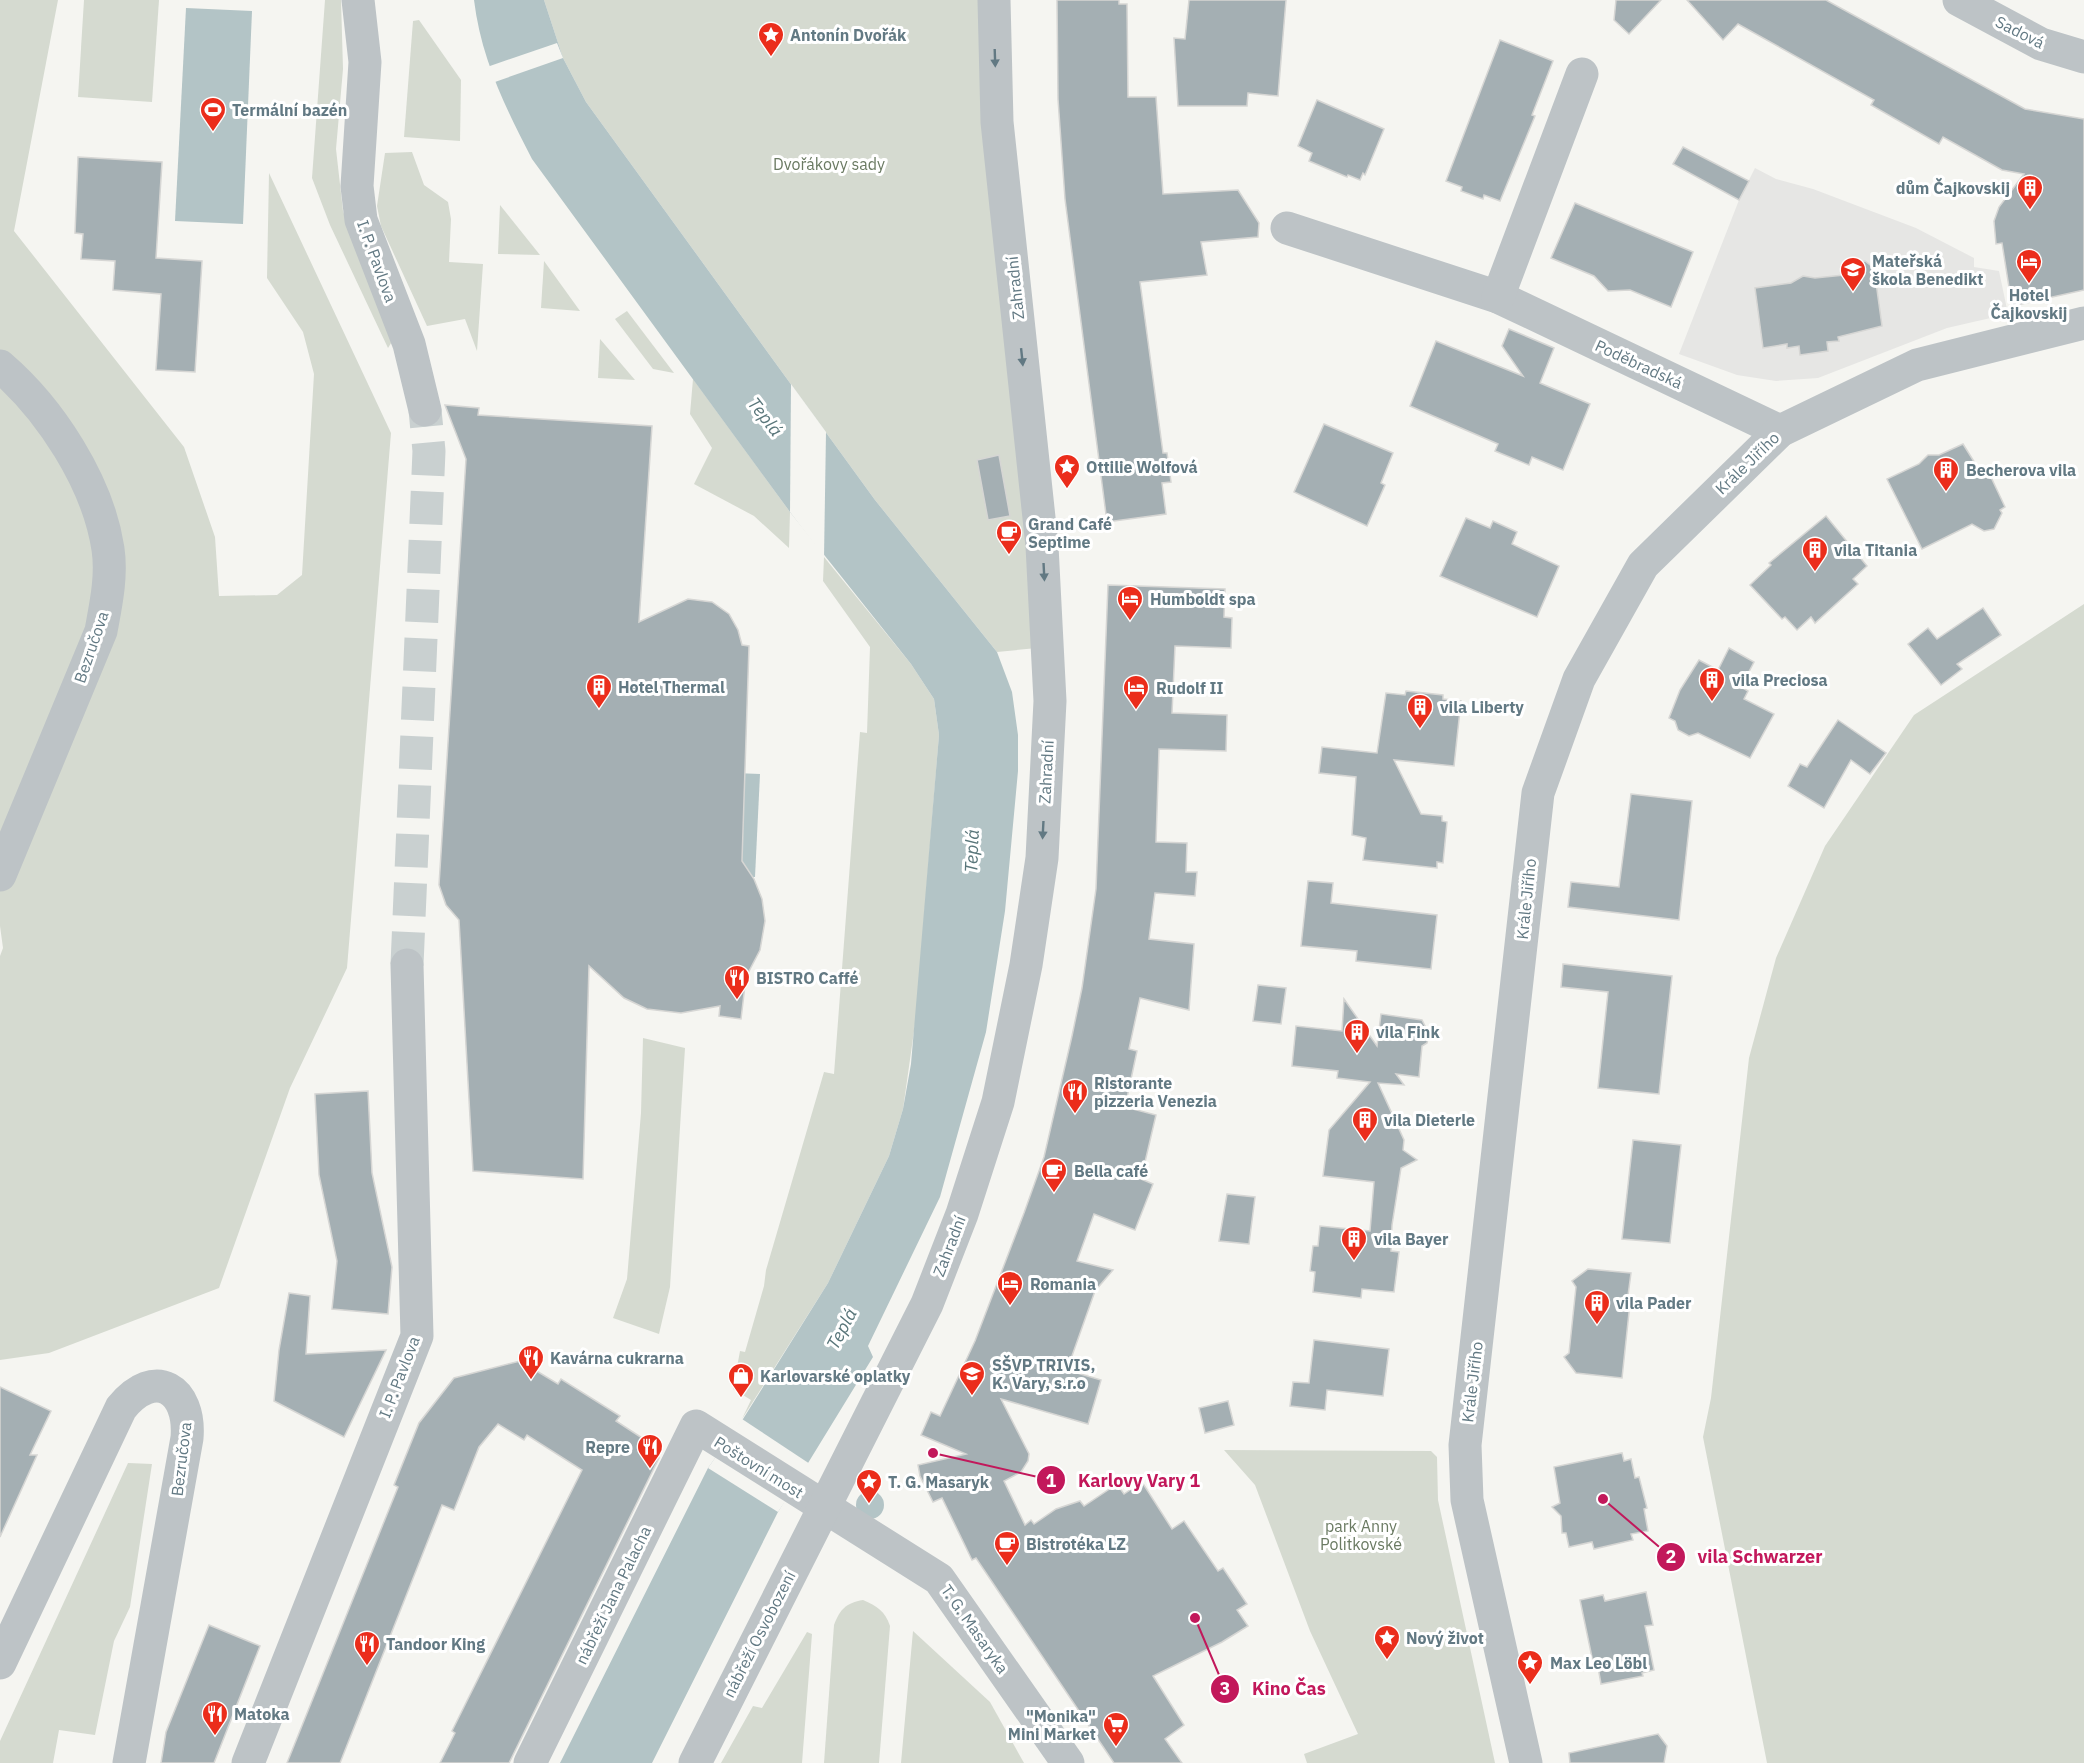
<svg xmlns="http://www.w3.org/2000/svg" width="2084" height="1763" font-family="'IBM Plex Sans',sans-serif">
	<rect width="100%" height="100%" fill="#f5f5f1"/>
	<polygon fill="#e6e6e4" points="1755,168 1776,179 1813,189 1916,228 1974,258 1974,267 1999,271 2008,314 1947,328 1818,378 1776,381 1737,375 1679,354 1739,200"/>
	<g fill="#d5dad0">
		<polygon points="0,0 58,0 14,231 184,447 215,537 219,596 277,595 302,575 314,374 303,332 267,278 269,173 391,433 347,968 290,1088 219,1288 49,1353 0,1360 0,956 3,948 0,926"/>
		<polygon points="84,0 159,0 152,102 78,97"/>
		<polygon points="325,0 341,0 343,69 336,149 343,211 356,250 393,340 388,348 330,225 312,178"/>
		<polygon points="544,0 978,0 1037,648 997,652 875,500 586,102 563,58"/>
		<polygon points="419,20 461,80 460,141 404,137 413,21"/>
		<polygon points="412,152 424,185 448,202 451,219 449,262 483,264 477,351 465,319 427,326 381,226 377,206 385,153"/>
		<polygon points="500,205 540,255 498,254"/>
		<polygon points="544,261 580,311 541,308"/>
		<polygon points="627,311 674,373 653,369 615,319"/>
		<polygon points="600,339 635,380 598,378"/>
		<polygon points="693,379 790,512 789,548 754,516 694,484 712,448 690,414"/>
		<polygon points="824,557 911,664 934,699 939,735 916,1017 903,1109 889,1156 828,1283 742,1419 751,1400 733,1389 740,1351 745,1352 764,1286 766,1270 824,1072 834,1074 860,732 867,733 870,647 823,581"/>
		<polygon points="2084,604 2084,1763 1767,1763 1703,1437 1711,1398 1749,1058 1776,958 1825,846 1914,715"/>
		<polygon points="643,1038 685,1048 670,1287 659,1334 613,1318 627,1279 641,1113"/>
		<polygon points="1224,1450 1431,1451 1437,1457 1438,1500 1495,1763 1307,1763 1304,1754 1358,1734 1310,1631 1255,1485"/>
		<polygon points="128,1463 152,1464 130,1607 114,1641 95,1735 59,1730 53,1763 0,1763 0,1741"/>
		<path d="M 863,1600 C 877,1606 885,1611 890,1626 L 879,1763 L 824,1763 L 834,1625 C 840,1609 846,1603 863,1600 Z"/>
		<polygon points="913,1631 990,1702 1024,1763 901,1763"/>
		<polygon points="807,1632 812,1634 802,1763 721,1763 753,1706 762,1708"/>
	</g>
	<g fill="#b3c4c6">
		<path d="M 474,0 L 544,0 L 563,58 L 586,102 L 875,500 L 997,652 L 1012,692 L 1018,735 L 1018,771 L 1005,911 L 986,1032 L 940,1197 L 868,1346 L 873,1357 L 778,1512 L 652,1763 L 560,1763 L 708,1468 L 743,1419 L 828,1283 L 889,1156 L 903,1109 L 911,1064 L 939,735 L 934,699 L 911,664 L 790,512 L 532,159 C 505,107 481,58 474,0 Z"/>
		<polygon points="186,8 252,11 243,224 175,221"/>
		<polygon points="735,773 760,774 755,877 730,876"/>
		<circle cx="870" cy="1505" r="14"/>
	</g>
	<g fill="#f5f5f1">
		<polygon points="557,43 563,58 492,83 487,67"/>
		<polygon points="791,384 826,432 824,557 790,512"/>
		<polygon points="742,1419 810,1464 778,1512 708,1468"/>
	</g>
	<g fill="#a4afb3" stroke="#d6d6d4" stroke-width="1.5">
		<polygon points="1057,0 1119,0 1119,4 1127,4 1128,97 1156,97 1163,194 1238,190 1259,223 1258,237 1201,242 1207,275 1140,282 1163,453 1167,453 1171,482 1162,483 1166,514 1107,522 1065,199 1058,99"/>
		<polygon points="1189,0 1286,0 1278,96 1248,93 1247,106 1178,106 1174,38 1185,39"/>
		<polygon points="1616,0 1661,0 1629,34 1614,20"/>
		<polygon points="1687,0 1826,0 2025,109 2084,119 2084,290 2012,306 2002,243 1996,244 1994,221 1999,207 2024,174 2002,170 1943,137 1939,144 1871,105 1874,100 1738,24 1723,40"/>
		<polygon points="1500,40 1553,61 1532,115 1535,116 1500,201 1484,195 1483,199 1461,191 1462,187 1446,181"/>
		<polygon points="1317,100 1384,129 1365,175 1363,173 1360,180 1348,175 1347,177 1309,161 1312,153 1298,146"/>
		<polygon points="1683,147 1749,181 1739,200 1673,164"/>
		<polygon points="78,157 162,162 156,258 202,261 195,372 156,370 161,294 113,290 115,261 81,259 83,234 75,233"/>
		<polygon points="1575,203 1693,252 1671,307 1630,290 1608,291 1594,276 1551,258"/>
		<polygon points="1865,261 1874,268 1882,326 1838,337 1839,341 1827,342 1828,351 1800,355 1799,346 1787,348 1787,344 1763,348 1755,288 1791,283 1803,276 1815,278 1844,275 1854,264"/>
		<polygon points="1509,329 1554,348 1540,383 1590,404 1563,470 1532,457 1529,465 1495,451 1498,444 1410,406 1436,341 1523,376 1502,346"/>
		<polygon points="445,405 479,408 478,415 652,426 639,622 688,599 712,602 729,614 738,630 742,645 749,646 742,861 754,879 762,899 765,921 760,950 746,977 741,1019 719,1016 720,1006 681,1013 647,1009 624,998 589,966 583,1179 473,1171 459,920 446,905 439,885 466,459"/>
		<polygon points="1324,424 1393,453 1381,483 1385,485 1367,526 1294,492"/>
		<polygon points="1963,444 1983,476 1989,473 2005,507 2000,510 2002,513 1994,529 1984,531 1972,524 1922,549 1887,479 1919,464 1928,455 1939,455"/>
		<polygon points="999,455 1010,516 988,520 977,460"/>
		<polygon points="1826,516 1867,566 1853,579 1858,584 1815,623 1811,617 1797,630 1785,617 1782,619 1750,585 1771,565 1769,563"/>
		<polygon points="1466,518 1490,528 1493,521 1517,532 1512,544 1559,566 1537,617 1440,576"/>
		<polygon points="1108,585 1225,589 1224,617 1232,618 1231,648 1175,646 1172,713 1227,715 1226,751 1159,749 1156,842 1187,843 1186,872 1197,872 1195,896 1155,893 1149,939 1194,944 1189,1010 1140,998 1129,1049 1137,1051 1125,1107 1156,1115 1141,1179 1153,1184 1135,1230 1094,1214 1077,1261 1113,1270 1095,1291 1067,1370 1101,1380 1088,1424 1001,1399 1029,1454 1028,1461 1021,1472 1004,1481 1025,1525 1031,1520 1034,1524 1056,1509 1080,1501 1084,1506 1117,1484 1124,1494 1142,1482 1172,1529 1184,1521 1218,1571 1223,1568 1247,1604 1237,1610 1248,1626 1222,1642 1153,1676 1184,1725 1165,1739 1182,1763 1114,1763 976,1558 972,1560 942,1498 933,1502 920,1476 918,1465 966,1454 921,1435 931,1412 940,1416 975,1341 1024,1213 1044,1157 1072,1036 1082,988 1096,889"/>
		<polygon points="1983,608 2001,635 1957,664 1962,669 1941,685 1908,644 1928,628 1937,639"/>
		<polygon points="1729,648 1754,662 1741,687 1748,691 1744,699 1774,714 1750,758 1698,733 1689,736 1678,730 1675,721 1669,718 1680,690 1699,660 1718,670"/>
		<polygon points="1406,691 1443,695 1443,699 1461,701 1454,766 1394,760 1421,814 1442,816 1442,821 1447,822 1443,863 1437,862 1437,868 1363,860 1366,838 1352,835 1356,777 1319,773 1322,747 1377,753 1386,693 1405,695"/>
		<polygon points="1838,720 1886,753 1870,774 1851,760 1824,808 1788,786 1800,764 1807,767"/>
		<polygon points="1631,794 1692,801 1679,920 1568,907 1571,882 1619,887"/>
		<polygon points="1308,881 1333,883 1331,903 1437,915 1431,969 1356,961 1357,951 1301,946"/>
		<polygon points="1563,964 1672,976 1659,1094 1598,1088 1608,992 1561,987"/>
		<polygon points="1258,985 1286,988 1281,1024 1253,1021"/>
		<polygon points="1344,999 1377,1046 1381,1014 1422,1020 1429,1034 1427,1043 1422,1046 1419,1077 1396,1074 1404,1085 1378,1083 1404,1140 1403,1150 1417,1160 1401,1168 1392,1225 1391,1251 1399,1252 1394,1292 1362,1289 1361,1298 1313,1292 1315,1272 1310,1271 1313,1246 1318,1246 1320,1226 1370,1231 1374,1182 1323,1176 1329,1130 1370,1082 1337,1078 1338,1071 1292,1066 1296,1026 1342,1031"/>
		<polygon points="368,1091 372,1173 392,1267 388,1314 332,1309 337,1261 319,1175 315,1094"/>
		<polygon points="1633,1140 1681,1145 1670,1243 1622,1239"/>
		<polygon points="1227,1194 1255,1197 1249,1244 1219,1241"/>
		<polygon points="1588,1269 1631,1273 1627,1303 1630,1303 1622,1378 1576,1373 1564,1357 1569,1353 1576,1287 1572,1281"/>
		<polygon points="289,1293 310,1296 306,1354 386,1350 344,1437 274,1401 279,1350"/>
		<polygon points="1314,1340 1389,1349 1383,1396 1327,1390 1325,1410 1290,1406 1293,1382 1309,1383"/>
		<polygon points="520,1361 558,1384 561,1379 620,1416 616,1421 656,1447 659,1458 509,1763 440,1763 455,1733 452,1731 582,1470 527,1435 524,1440 498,1424 479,1447 454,1510 442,1505 340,1763 287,1763 398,1487 394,1485 419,1423 454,1378"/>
		<polygon points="0,1387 51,1411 30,1455 37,1455 0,1537"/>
		<polygon points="1228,1401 1234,1425 1205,1433 1199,1408"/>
		<polygon points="1622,1453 1624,1461 1631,1459 1635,1478 1639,1477 1647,1508 1644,1509 1648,1531 1631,1534 1633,1540 1594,1549 1592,1542 1569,1547 1566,1533 1562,1533 1561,1516 1552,1507 1560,1503 1554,1467"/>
		<polygon points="1646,1592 1653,1625 1645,1626 1654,1670 1642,1673 1643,1676 1601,1684 1598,1667 1594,1667 1580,1600 1603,1595 1605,1601"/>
		<polygon points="209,1625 260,1646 214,1763 161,1763 166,1732"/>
		<polygon points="1658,1734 1667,1746 1664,1763 1570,1763 1569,1753"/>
	</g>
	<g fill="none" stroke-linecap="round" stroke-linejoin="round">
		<polyline stroke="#c9d0d0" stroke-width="33" stroke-dasharray="33 16" stroke-linecap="butt" points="407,965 429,451 425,410"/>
		<g stroke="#bdc3c6" stroke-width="33">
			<polyline points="358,0 365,62 357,186 361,220 409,344 425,410"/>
			<polyline points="1959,0 2041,44 2084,57"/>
			<polyline points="1287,228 1498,297 1780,431"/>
			<polyline points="1498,297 1582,74"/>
			<path d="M 0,366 C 50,409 98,482 108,549 C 112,576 106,604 101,631 L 0,875"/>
			<path d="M 0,1663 L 121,1408 C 155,1366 191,1389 187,1438 L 129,1763"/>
			<polyline points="248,1763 417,1336 407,965"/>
			<polyline points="530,1763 696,1426 939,1579 1068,1763"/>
			<polyline points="695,1763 927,1304 962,1214 998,1102 1026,965 1042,858 1050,701 1042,546 997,122 994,0"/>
			<polyline points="1526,1763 1467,1500 1465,1445 1538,793 1579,679 1643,565 1780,431 1917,365 2084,323"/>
		</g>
	</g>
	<defs><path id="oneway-solid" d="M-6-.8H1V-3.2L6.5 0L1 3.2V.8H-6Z" transform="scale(1.5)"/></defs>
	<g fill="#627983">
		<use href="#oneway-solid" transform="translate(995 58) rotate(88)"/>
		<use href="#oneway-solid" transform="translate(1022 357) rotate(84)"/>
		<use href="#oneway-solid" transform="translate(1044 572) rotate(87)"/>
		<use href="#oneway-solid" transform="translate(1043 830) rotate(93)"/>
	</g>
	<defs>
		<symbol id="sight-pin" viewBox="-11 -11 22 30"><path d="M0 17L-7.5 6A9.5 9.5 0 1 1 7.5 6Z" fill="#eb2d1b" stroke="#fff"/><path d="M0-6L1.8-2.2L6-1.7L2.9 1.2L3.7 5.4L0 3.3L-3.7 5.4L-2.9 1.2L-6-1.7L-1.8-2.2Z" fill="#fff"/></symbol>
		<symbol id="stadium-pin" viewBox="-11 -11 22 30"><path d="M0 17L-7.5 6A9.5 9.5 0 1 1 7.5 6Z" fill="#eb2d1b" stroke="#fff"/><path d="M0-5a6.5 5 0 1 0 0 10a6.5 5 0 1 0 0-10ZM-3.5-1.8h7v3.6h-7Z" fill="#fff"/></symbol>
		<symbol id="building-pin" viewBox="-11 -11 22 30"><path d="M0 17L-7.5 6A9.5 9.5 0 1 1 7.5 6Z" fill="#eb2d1b" stroke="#fff"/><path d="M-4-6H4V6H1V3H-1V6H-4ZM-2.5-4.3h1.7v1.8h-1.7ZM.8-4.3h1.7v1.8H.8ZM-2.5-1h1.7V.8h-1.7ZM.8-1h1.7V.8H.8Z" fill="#fff"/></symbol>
		<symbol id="hotel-pin" viewBox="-11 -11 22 30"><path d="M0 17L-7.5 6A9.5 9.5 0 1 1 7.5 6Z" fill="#eb2d1b" stroke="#fff"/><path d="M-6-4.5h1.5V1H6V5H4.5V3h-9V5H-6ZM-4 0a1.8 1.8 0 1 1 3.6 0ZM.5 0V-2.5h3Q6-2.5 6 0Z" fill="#fff"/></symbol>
		<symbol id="school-pin" viewBox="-11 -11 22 30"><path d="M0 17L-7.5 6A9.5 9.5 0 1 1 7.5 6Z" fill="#eb2d1b" stroke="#fff"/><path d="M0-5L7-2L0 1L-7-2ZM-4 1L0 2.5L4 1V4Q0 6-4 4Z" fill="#fff"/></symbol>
		<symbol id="cafe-pin" viewBox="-11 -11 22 30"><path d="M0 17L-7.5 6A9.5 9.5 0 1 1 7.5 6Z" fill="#eb2d1b" stroke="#fff"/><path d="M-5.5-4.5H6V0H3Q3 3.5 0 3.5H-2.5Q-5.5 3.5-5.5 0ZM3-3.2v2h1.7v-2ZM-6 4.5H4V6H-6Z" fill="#fff"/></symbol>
		<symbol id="restaurant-pin" viewBox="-11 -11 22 30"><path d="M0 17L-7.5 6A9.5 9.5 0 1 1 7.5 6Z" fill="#eb2d1b" stroke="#fff"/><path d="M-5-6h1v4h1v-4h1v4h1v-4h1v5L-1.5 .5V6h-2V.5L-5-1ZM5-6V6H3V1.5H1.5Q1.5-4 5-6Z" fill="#fff"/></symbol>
		<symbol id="shop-pin" viewBox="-11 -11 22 30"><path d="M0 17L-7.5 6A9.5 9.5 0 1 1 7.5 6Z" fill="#eb2d1b" stroke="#fff"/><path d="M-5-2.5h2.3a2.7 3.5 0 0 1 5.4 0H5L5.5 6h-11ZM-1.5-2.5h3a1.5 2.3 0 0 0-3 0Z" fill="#fff"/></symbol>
		<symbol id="supermarket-pin" viewBox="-11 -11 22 30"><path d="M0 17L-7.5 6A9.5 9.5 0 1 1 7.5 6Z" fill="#eb2d1b" stroke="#fff"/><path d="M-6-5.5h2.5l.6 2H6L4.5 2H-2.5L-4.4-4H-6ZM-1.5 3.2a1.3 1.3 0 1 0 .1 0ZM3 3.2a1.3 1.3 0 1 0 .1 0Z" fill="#fff"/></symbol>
	</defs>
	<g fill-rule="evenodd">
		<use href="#sight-pin" x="756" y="20" width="30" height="40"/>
		<use href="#stadium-pin" x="198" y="95" width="30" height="40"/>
		<use href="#building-pin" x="2015" y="173" width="30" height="40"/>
		<use href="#hotel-pin" x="2014" y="247" width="30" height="40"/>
		<use href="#school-pin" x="1838" y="255" width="30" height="40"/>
		<use href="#sight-pin" x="1052" y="452" width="30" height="40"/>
		<use href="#building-pin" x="1931" y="455" width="30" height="40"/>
		<use href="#cafe-pin" x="994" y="518" width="30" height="40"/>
		<use href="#building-pin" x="1800" y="535" width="30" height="40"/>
		<use href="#hotel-pin" x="1115" y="584" width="30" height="40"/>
		<use href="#building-pin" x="1697" y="665" width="30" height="40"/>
		<use href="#building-pin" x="584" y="672" width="30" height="40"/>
		<use href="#hotel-pin" x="1121" y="673" width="30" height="40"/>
		<use href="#building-pin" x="1405" y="692" width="30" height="40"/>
		<use href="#restaurant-pin" x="722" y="963" width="30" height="40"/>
		<use href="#building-pin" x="1342" y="1017" width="30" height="40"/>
		<use href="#restaurant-pin" x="1060" y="1077" width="30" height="40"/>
		<use href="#building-pin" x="1350" y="1105" width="30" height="40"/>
		<use href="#cafe-pin" x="1039" y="1156" width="30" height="40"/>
		<use href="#building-pin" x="1339" y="1224" width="30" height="40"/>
		<use href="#hotel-pin" x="995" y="1269" width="30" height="40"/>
		<use href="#building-pin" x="1582" y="1288" width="30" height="40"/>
		<use href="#restaurant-pin" x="516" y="1343" width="30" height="40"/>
		<use href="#school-pin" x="957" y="1359" width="30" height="40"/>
		<use href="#shop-pin" x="726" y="1361" width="30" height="40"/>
		<use href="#restaurant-pin" x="635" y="1432" width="30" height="40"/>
		<use href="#sight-pin" x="854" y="1467" width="30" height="40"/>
		<use href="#cafe-pin" x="992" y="1529" width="30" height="40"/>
		<use href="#sight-pin" x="1372" y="1623" width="30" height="40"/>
		<use href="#restaurant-pin" x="352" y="1629" width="30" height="40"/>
		<use href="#sight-pin" x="1515" y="1648" width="30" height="40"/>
		<use href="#restaurant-pin" x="200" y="1699" width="30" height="40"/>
		<use href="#supermarket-pin" x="1101" y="1710" width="30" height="40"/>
	</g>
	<g text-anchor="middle" stroke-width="6" stroke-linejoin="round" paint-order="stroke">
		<g font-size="16" fill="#627983" stroke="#fff">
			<text transform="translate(2020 32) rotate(27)" y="6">Sadová</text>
			<text transform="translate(377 261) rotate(70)" y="6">I. P. Pavlova</text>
			<text transform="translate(1015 288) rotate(-96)" y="6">Zahradní</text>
			<text transform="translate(1639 364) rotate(25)" y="6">Poděbradská</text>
			<text transform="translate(1747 463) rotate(-44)" y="6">Krále Jiřího</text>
			<text transform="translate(91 647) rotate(-71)" y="6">Bezručova</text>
			<text transform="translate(1046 772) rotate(-87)" y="6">Zahradní</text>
			<text transform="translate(1526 899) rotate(-84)" y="6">Krále Jiřího</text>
			<text transform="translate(949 1246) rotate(-69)" y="6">Zahradní</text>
			<text transform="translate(399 1377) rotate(-69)" y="6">I. P. Pavlova</text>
			<text transform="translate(1472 1382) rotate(-83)" y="6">Krále Jiřího</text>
			<text transform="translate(181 1459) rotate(-83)" y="6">Bezručova</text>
			<text transform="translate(759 1467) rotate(32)" y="6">Poštovní most</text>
			<text transform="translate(613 1595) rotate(-64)" y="6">nábřeží Jana Palacha</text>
			<text transform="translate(975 1629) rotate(55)" y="6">T. G. Masaryka</text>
			<text transform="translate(759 1634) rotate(-63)" y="6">nábřeží Osvobození</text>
		</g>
		<g font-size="16" font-weight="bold" fill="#627983" stroke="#fff" text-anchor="start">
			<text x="790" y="41">Antonín Dvořák</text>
			<text x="232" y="116">Termální bazén</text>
			<text x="2010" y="194" text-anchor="end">dům Čajkovskij</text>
			<text x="1872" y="267">Mateřská<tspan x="1872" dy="18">škola Benedikt</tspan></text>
			<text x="2029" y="301" text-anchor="middle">Hotel<tspan x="2029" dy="18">Čajkovskij</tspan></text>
			<text x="1086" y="473">Ottilie Wolfová</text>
			<text x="1966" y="476">Becherova vila</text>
			<text x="1028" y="530">Grand Café<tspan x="1028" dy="18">Septime</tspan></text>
			<text x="1834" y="556">vila Titania</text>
			<text x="1150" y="605">Humboldt spa</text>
			<text x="1732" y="686">vila Preciosa</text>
			<text x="618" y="693">Hotel Thermal</text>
			<text x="1156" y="694">Rudolf II</text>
			<text x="1440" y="713">vila Liberty</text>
			<text x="756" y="984">BISTRO Caffé</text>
			<text x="1376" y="1038">vila Fink</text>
			<text x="1094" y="1089">Ristorante<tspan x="1094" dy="18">pizzeria Venezia</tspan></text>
			<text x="1384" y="1126">vila Dieterle</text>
			<text x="1074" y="1177">Bella café</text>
			<text x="1374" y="1245">vila Bayer</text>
			<text x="1030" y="1290">Romania</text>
			<text x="1616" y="1309">vila Pader</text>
			<text x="550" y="1364">Kavárna cukrarna</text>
			<text x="992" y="1371">SŠVP TRIVIS,<tspan x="992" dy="18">K. Vary, s.r.o</tspan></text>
			<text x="760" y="1382">Karlovarské oplatky</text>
			<text x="630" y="1453" text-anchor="end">Repre</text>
			<text x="888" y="1488">T. G. Masaryk</text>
			<text x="1026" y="1550">Bistrotéka LZ</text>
			<text x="1406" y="1644">Nový život</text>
			<text x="386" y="1650">Tandoor King</text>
			<text x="1550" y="1669">Max Leo Löbl</text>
			<text x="234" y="1720">Matoka</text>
			<text x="1096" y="1722" text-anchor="end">"Monika"<tspan x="1096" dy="18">Mini Market</tspan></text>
		</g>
		<g font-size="16" fill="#6a7a62" stroke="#fff">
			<text x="829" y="170">Dvořákovy sady</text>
			<text x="1361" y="1532">park Anny<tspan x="1361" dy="18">Politkovské</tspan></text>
		</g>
		<g font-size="18" font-style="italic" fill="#59767a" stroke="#fff">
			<text transform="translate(765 417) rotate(52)" y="6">Teplá</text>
			<text transform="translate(972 851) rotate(-88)" y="6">Teplá</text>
			<text transform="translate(842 1329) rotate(-62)" y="6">Teplá</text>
		</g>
	</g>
	<path fill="none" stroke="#c2185b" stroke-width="2" d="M933 1453L1051 1480M1603 1499L1671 1557M1195 1618L1225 1689"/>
	<g fill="#c2185b" stroke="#fff" stroke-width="2">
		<circle cx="933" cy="1453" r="6"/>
		<circle cx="1603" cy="1499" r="6"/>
		<circle cx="1195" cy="1618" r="6"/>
		<circle cx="1051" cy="1480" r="15"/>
		<circle cx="1671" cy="1557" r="15"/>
		<circle cx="1225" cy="1689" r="15"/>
	</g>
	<g font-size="18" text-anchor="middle" font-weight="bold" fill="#fff">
		<text x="1051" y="1487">1</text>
		<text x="1671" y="1563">2</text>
		<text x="1225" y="1695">3</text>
	</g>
	<g font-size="18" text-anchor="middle" font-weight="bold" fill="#c2185b" stroke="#fff" stroke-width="6" stroke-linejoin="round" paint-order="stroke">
		<text x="1139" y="1487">Karlovy Vary 1</text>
		<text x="1760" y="1563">vila Schwarzer</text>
		<text x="1289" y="1695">Kino Čas</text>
	</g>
</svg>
